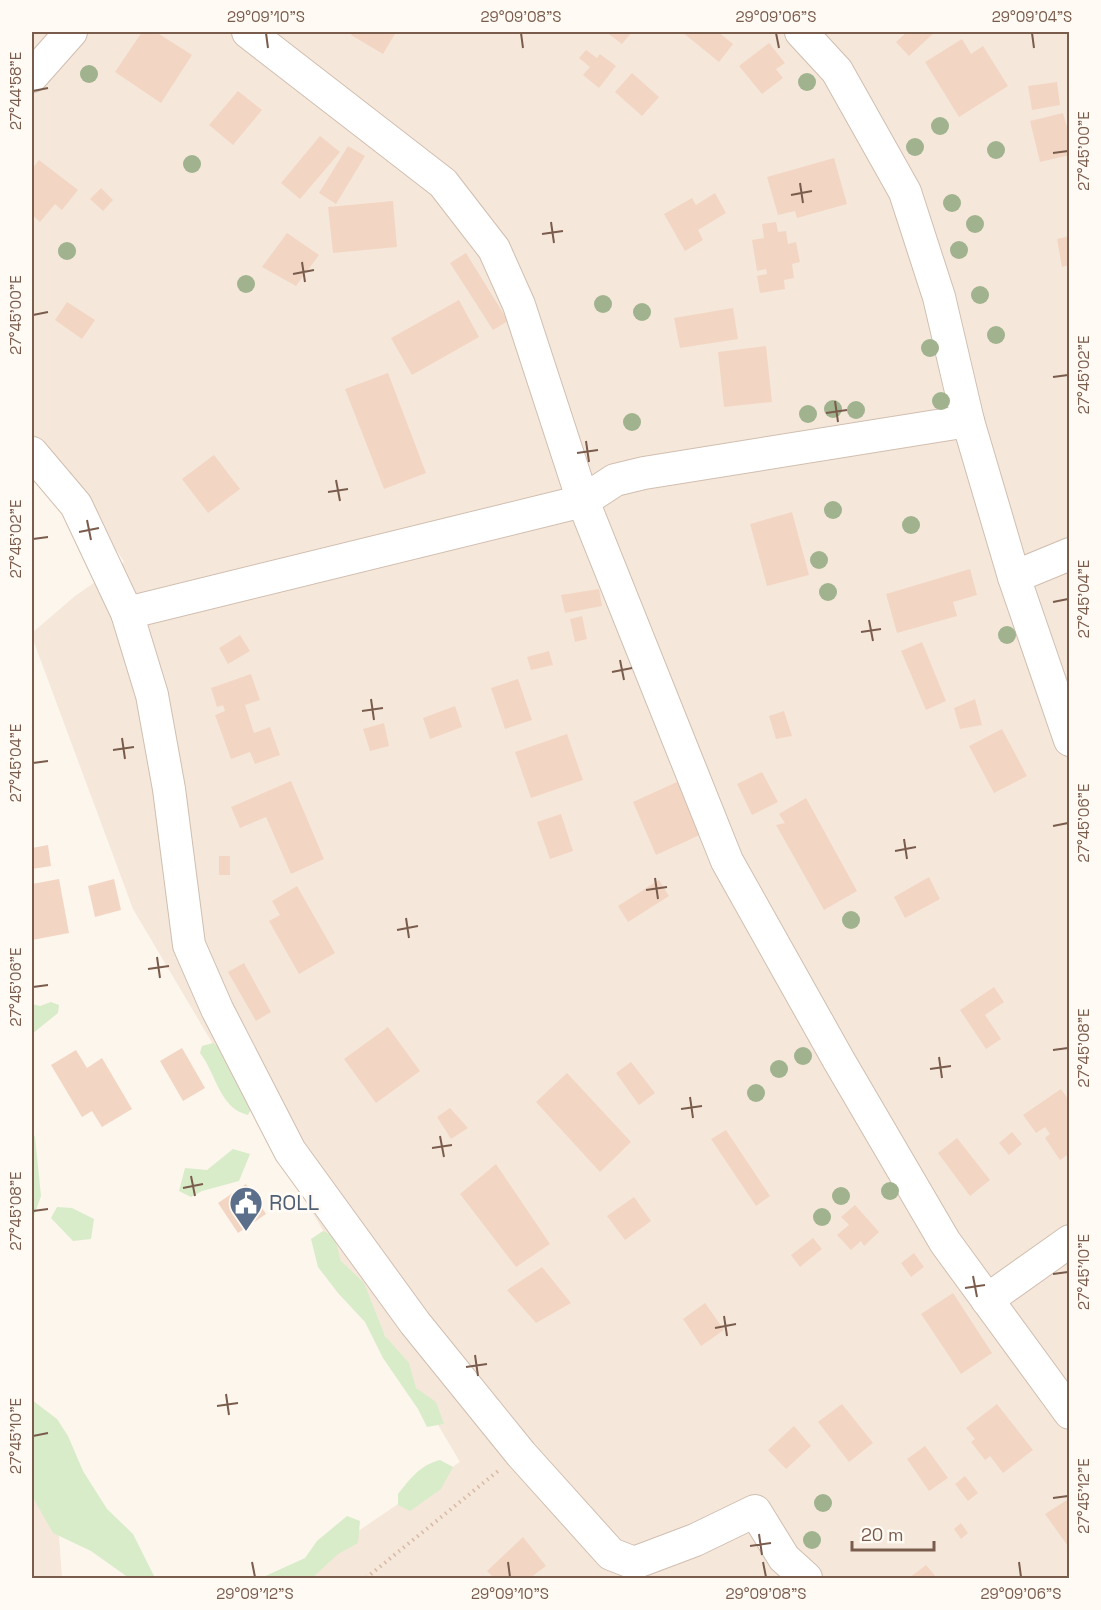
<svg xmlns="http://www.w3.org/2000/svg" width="1101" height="1610" font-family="'Space Grotesk',sans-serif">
	<rect width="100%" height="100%" fill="#fdf6ec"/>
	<g fill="#f5e8da">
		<polygon points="32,32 1069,32 1069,1578 289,1578 460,1462 133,909 32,637 32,633 75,596 124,562 55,455 32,440"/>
		<polygon points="32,1476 57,1508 62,1578 32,1578"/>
	</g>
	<g fill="#d8ecc9">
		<polygon points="51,1002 59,1005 58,1013 32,1034 32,1004 40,1006"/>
		<path d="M 213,1043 C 236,1057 239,1087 251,1109 L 248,1115 C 219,1108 216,1073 200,1053 L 202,1046 Z"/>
		<polygon points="32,1131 35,1137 41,1196 32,1221"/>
		<polygon points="233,1149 250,1154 239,1181 202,1191 191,1197 179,1191 185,1168 207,1170"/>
		<polygon points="57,1207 72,1208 94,1219 91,1239 73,1241 51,1218"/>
		<polygon points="323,1231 334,1236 341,1261 364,1283 385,1336 409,1363 416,1388 436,1402 444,1424 427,1427 418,1409 383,1358 365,1322 338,1293 318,1267 311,1239"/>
		<polygon points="32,1400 57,1419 68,1436 83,1471 107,1509 133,1534 155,1578 129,1578 91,1551 53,1533 32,1496"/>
		<path d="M 440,1460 L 453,1467 L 441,1489 L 410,1511 L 398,1505 L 398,1494 C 410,1479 420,1465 440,1460 Z"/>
		<polygon points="347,1516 360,1521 358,1543 338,1554 312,1578 261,1578 305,1558 317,1541"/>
	</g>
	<g fill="#f3d5c3">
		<polygon points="142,32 156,32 192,55 161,103 115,72"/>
		<polygon points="353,32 396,32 383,54 351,35"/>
		<polygon points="606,32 632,32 622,44"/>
		<polygon points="682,32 718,32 733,44 719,62"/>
		<polygon points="907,32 935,32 909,56 896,42"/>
		<polygon points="962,39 971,54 983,46 1008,86 959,117 925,62"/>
		<polygon points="769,43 785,63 776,69 783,78 762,94 739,66"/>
		<polygon points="586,50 597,58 600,54 616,66 599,88 583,75 590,67 579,58"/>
		<polygon points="632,73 659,97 642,116 615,92"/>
		<polygon points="1057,82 1060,105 1032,110 1028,86"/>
		<polygon points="238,91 262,110 233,145 209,125"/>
		<polygon points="1063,113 1070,138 1070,155 1040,162 1030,121"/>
		<polygon points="320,136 340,152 300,199 281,183"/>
		<polygon points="348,146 365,156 336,204 319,193"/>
		<polygon points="834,158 847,204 797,218 795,211 778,215 767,177"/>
		<polygon points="39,160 78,190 62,210 55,204 40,222 32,215 32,169"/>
		<polygon points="101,188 113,200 103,211 90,199"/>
		<polygon points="715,193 726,213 698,230 703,240 685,251 664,214 692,198 696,205"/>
		<polygon points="393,201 397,247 333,253 328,207"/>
		<polygon points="776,222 778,232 786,231 788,244 796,242 800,262 792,264 794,278 784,280 785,289 760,293 757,276 767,274 766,269 757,271 752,240 764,238 762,224"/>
		<polygon points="287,233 319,255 296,286 262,267"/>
		<polygon points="1070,236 1070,265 1062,267 1057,239"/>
		<polygon points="466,253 508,321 493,330 450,263"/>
		<polygon points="459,300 479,337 412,375 391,338"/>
		<polygon points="67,302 95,320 82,339 55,320"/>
		<polygon points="733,308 738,339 680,348 674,318"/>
		<polygon points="766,346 772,402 724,407 718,352"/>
		<polygon points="388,373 426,473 384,489 345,389"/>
		<polygon points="214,455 240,489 208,513 182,479"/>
		<polygon points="792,512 809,575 767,586 750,524"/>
		<polygon points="970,569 977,595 953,602 957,616 897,633 886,594"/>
		<polygon points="599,589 602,606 565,613 561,595"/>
		<polygon points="582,616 587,639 575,642 570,619"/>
		<polygon points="240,635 250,651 228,664 219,648"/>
		<polygon points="922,642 946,701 926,710 901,651"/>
		<polygon points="549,651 553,665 531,670 527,657"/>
		<polygon points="251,674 260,700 245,705 254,733 270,727 280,755 255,764 250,752 231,759 215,715 225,711 223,705 217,707 211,688"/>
		<polygon points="518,679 532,720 505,729 491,688"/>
		<polygon points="975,699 982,725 960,729 954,708"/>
		<polygon points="455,706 462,727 430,739 423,718"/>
		<polygon points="784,711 792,736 776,739 769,716"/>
		<polygon points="384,723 389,746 370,751 363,729"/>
		<polygon points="1002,729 1027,776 994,793 969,746"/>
		<polygon points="567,734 583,780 531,798 515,752"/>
		<polygon points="762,772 778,802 752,815 737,784"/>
		<polygon points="291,781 324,859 291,874 266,817 240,828 231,807"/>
		<polygon points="679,781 702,834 656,855 633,802"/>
		<polygon points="806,798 857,891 824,910 776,825 785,823 779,814"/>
		<polygon points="561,814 573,851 550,859 537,822"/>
		<polygon points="48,845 51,866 32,869 32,848"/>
		<rect x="219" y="856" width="11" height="19"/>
		<polygon points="929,877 940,899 905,918 894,897"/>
		<polygon points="59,879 69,933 32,940 32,884"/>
		<polygon points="114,879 121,910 95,917 88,886"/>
		<polygon points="659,880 669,896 628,922 618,906"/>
		<polygon points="297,886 335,953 299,974 269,921 280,915 272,901"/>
		<polygon points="244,963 271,1012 256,1021 228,972"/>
		<polygon points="994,987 1004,1002 985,1015 1001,1039 986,1049 960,1010"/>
		<polygon points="388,1027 420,1071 376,1103 344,1059"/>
		<polygon points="182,1048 205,1088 183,1101 160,1061"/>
		<polygon points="76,1050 87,1068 102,1058 132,1109 102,1127 92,1111 82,1117 51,1065"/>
		<polygon points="631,1062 655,1093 639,1105 616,1073"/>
		<polygon points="567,1073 631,1142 600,1172 536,1102"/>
		<polygon points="1061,1089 1070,1102 1070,1153 1060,1160 1045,1138 1050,1134 1045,1127 1036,1133 1023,1115"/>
		<polygon points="450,1108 468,1128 451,1139 437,1117"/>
		<polygon points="726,1130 770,1196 756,1206 711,1139"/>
		<polygon points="1012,1132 1022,1144 1009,1155 999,1143"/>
		<polygon points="957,1138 990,1180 970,1196 938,1153"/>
		<polygon points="496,1164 550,1244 516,1267 460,1194"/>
		<polygon points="246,1184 266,1214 238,1233 218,1203"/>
		<polygon points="634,1197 651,1221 625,1240 607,1216"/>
		<polygon points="855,1205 879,1232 864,1246 861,1241 851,1250 837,1235 849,1225 841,1217"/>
		<polygon points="813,1238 822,1249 800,1267 791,1255"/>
		<polygon points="914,1253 924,1267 911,1277 901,1263"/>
		<polygon points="542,1267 571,1303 536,1323 507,1290"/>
		<polygon points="953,1293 992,1353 961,1374 921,1314"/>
		<polygon points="705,1303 724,1330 701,1346 683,1319"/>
		<polygon points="842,1404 873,1443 849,1462 818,1422"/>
		<polygon points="997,1404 1033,1450 1003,1473 990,1456 985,1460 971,1442 975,1439 966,1428"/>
		<polygon points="794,1426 811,1446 786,1469 768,1450"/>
		<polygon points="925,1446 948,1478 929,1491 907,1459"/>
		<polygon points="965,1476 978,1493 968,1501 955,1484"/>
		<polygon points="1070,1498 1070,1549 1045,1514"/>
		<polygon points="961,1523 968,1533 961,1539 954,1529"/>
		<polygon points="523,1537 546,1566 530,1578 494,1578 487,1571"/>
		<polygon points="926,1565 937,1578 909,1578"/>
	</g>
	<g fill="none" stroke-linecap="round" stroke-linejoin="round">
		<defs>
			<g id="minor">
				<polyline points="248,32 443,183 494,249 519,305 583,501 727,861 838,1059 945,1242 1070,1413"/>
				<polyline points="801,32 837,71 905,192 939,297 968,421 1014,577 1070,740"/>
				<polyline points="32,76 71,32"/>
				<polyline points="32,453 76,505 127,613 152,695 169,789 189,945 217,1009 290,1151 415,1323 521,1454 611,1554 634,1563 695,1540 755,1511 784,1558 806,1578"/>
				<polyline points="1014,577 1070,554"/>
				<polyline points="127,613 583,501 615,480 644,473 968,421"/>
				<polyline points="987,1300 1070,1241"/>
			</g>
		</defs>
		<use href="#minor" stroke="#d1beb0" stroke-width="34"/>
		<polyline stroke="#d9b8a5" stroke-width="4" stroke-dasharray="1.5 4.5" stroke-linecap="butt" points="366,1578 498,1471"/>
		<use href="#minor" stroke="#fff" stroke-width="32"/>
	</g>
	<g fill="#a0b28e">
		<circle cx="89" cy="74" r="9"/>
		<circle cx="807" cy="82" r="9"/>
		<circle cx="940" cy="126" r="9"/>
		<circle cx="915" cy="147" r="9"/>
		<circle cx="996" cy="150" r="9"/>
		<circle cx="192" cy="164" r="9"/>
		<circle cx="952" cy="203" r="9"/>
		<circle cx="975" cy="224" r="9"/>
		<circle cx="959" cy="250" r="9"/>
		<circle cx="67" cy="251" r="9"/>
		<circle cx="246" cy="284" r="9"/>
		<circle cx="980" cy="295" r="9"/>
		<circle cx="603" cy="304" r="9"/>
		<circle cx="642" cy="312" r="9"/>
		<circle cx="996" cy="335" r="9"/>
		<circle cx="930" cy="348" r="9"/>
		<circle cx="941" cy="401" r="9"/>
		<circle cx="833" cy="409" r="9"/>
		<circle cx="856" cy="410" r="9"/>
		<circle cx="808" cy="414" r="9"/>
		<circle cx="632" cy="422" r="9"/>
		<circle cx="833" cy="510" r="9"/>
		<circle cx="911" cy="525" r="9"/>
		<circle cx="819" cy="560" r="9"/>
		<circle cx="828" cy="592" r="9"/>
		<circle cx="1007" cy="635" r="9"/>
		<circle cx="851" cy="920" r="9"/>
		<circle cx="803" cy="1056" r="9"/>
		<circle cx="779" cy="1069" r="9"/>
		<circle cx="756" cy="1093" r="9"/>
		<circle cx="890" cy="1191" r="9"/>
		<circle cx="841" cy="1196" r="9"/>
		<circle cx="822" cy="1217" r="9"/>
		<circle cx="823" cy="1503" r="9"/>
		<circle cx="812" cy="1540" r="9"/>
	</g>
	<path fill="none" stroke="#7a5c4d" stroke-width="2" d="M 266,33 L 268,48M 521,33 L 523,48M 776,33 L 779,48M 1032,33 L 1034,48M 33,91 L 48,88M 1053,153 L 1068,151M 800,183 L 803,203M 791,195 L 812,191M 551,222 L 554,243M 542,234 L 563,231M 302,262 L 305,282M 293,274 L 314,270M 33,315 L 48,312M 1053,377 L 1068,375M 835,401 L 838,422M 826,413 L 847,410M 586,441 L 589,462M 577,453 L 598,450M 336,480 L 340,501M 328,492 L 348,489M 87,520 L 91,540M 79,532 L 99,528M 33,539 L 48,537M 1053,602 L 1068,599M 869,620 L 873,641M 861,632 L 881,629M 620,660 L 624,680M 612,672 L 632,668M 371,699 L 374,720M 362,711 L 383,708M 122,738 L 125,759M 113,750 L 134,747M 33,763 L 48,761M 1053,826 L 1068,823M 904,839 L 907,859M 895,851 L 916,847M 655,878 L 658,899M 646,890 L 667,887M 406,918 L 409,938M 397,930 L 418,926M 157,957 L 160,978M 148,969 L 169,966M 33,987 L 48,985M 1053,1050 L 1068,1048M 939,1057 L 942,1078M 930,1069 L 951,1066M 690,1097 L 693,1118M 681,1109 L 702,1106M 440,1136 L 444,1157M 432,1148 L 452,1145M 191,1176 L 195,1196M 183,1188 L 203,1184M 33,1211 L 48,1209M 1053,1274 L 1068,1272M 973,1276 L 977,1297M 965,1288 L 985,1285M 724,1316 L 727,1336M 715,1328 L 736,1324M 475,1355 L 478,1376M 466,1367 L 487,1364M 226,1394 L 229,1415M 217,1406 L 238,1403M 33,1436 L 48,1433M 1053,1498 L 1068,1496M 759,1534 L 762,1555M 750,1546 L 771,1543M 252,1562 L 255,1577M 508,1562 L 510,1577M 763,1562 L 766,1577M 1019,1562 L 1021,1577"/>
	<defs>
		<symbol id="civic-pin" viewBox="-11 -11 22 30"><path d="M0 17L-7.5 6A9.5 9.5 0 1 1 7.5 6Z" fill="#5c6f8a" stroke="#fffaf3"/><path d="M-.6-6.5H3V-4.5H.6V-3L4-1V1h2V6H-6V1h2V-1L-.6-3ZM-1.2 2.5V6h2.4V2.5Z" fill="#fff"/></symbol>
	</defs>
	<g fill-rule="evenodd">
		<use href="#civic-pin" x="227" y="1184" width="38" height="52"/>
	</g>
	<g text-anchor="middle" stroke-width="6" stroke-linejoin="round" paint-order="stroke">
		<g font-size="21" fill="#4e5e75" stroke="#fffaf3" text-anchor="start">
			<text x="269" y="1210">ROLL</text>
		</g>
	</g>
	<rect width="1101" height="1610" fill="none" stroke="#fffaf3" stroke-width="66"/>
	<path d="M852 1541v9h82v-9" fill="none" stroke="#7a5c4d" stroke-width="3"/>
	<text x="861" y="1541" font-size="18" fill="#7a5c4d" stroke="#fffaf3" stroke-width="4.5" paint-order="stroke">20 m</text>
	<rect x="33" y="33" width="1035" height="1544" fill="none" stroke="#7a5c4d" stroke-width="2"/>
	<g font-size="15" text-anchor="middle" fill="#7a5c4d">
		<text x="266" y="22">29°09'10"S</text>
		<text x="521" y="22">29°09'08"S</text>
		<text x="776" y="22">29°09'06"S</text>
		<text x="1032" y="22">29°09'04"S</text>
		<text transform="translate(16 91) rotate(-90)" y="5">27°44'58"E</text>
		<text transform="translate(1084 151) rotate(-90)" y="5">27°45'00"E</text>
		<text transform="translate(16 315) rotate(-90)" y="5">27°45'00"E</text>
		<text transform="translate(1084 375) rotate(-90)" y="5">27°45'02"E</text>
		<text transform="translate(16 539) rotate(-90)" y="5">27°45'02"E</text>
		<text transform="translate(1084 599) rotate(-90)" y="5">27°45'04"E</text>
		<text transform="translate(16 763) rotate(-90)" y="5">27°45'04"E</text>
		<text transform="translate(1084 823) rotate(-90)" y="5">27°45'06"E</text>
		<text transform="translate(16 987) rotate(-90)" y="5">27°45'06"E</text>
		<text transform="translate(1084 1048) rotate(-90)" y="5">27°45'08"E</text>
		<text transform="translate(16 1211) rotate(-90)" y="5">27°45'08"E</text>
		<text transform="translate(1084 1272) rotate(-90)" y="5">27°45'10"E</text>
		<text transform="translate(16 1436) rotate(-90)" y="5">27°45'10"E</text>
		<text transform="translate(1084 1496) rotate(-90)" y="5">27°45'12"E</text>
		<text x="255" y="1599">29°09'12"S</text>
		<text x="510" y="1599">29°09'10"S</text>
		<text x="766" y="1599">29°09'08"S</text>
		<text x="1021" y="1599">29°09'06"S</text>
	</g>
</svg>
